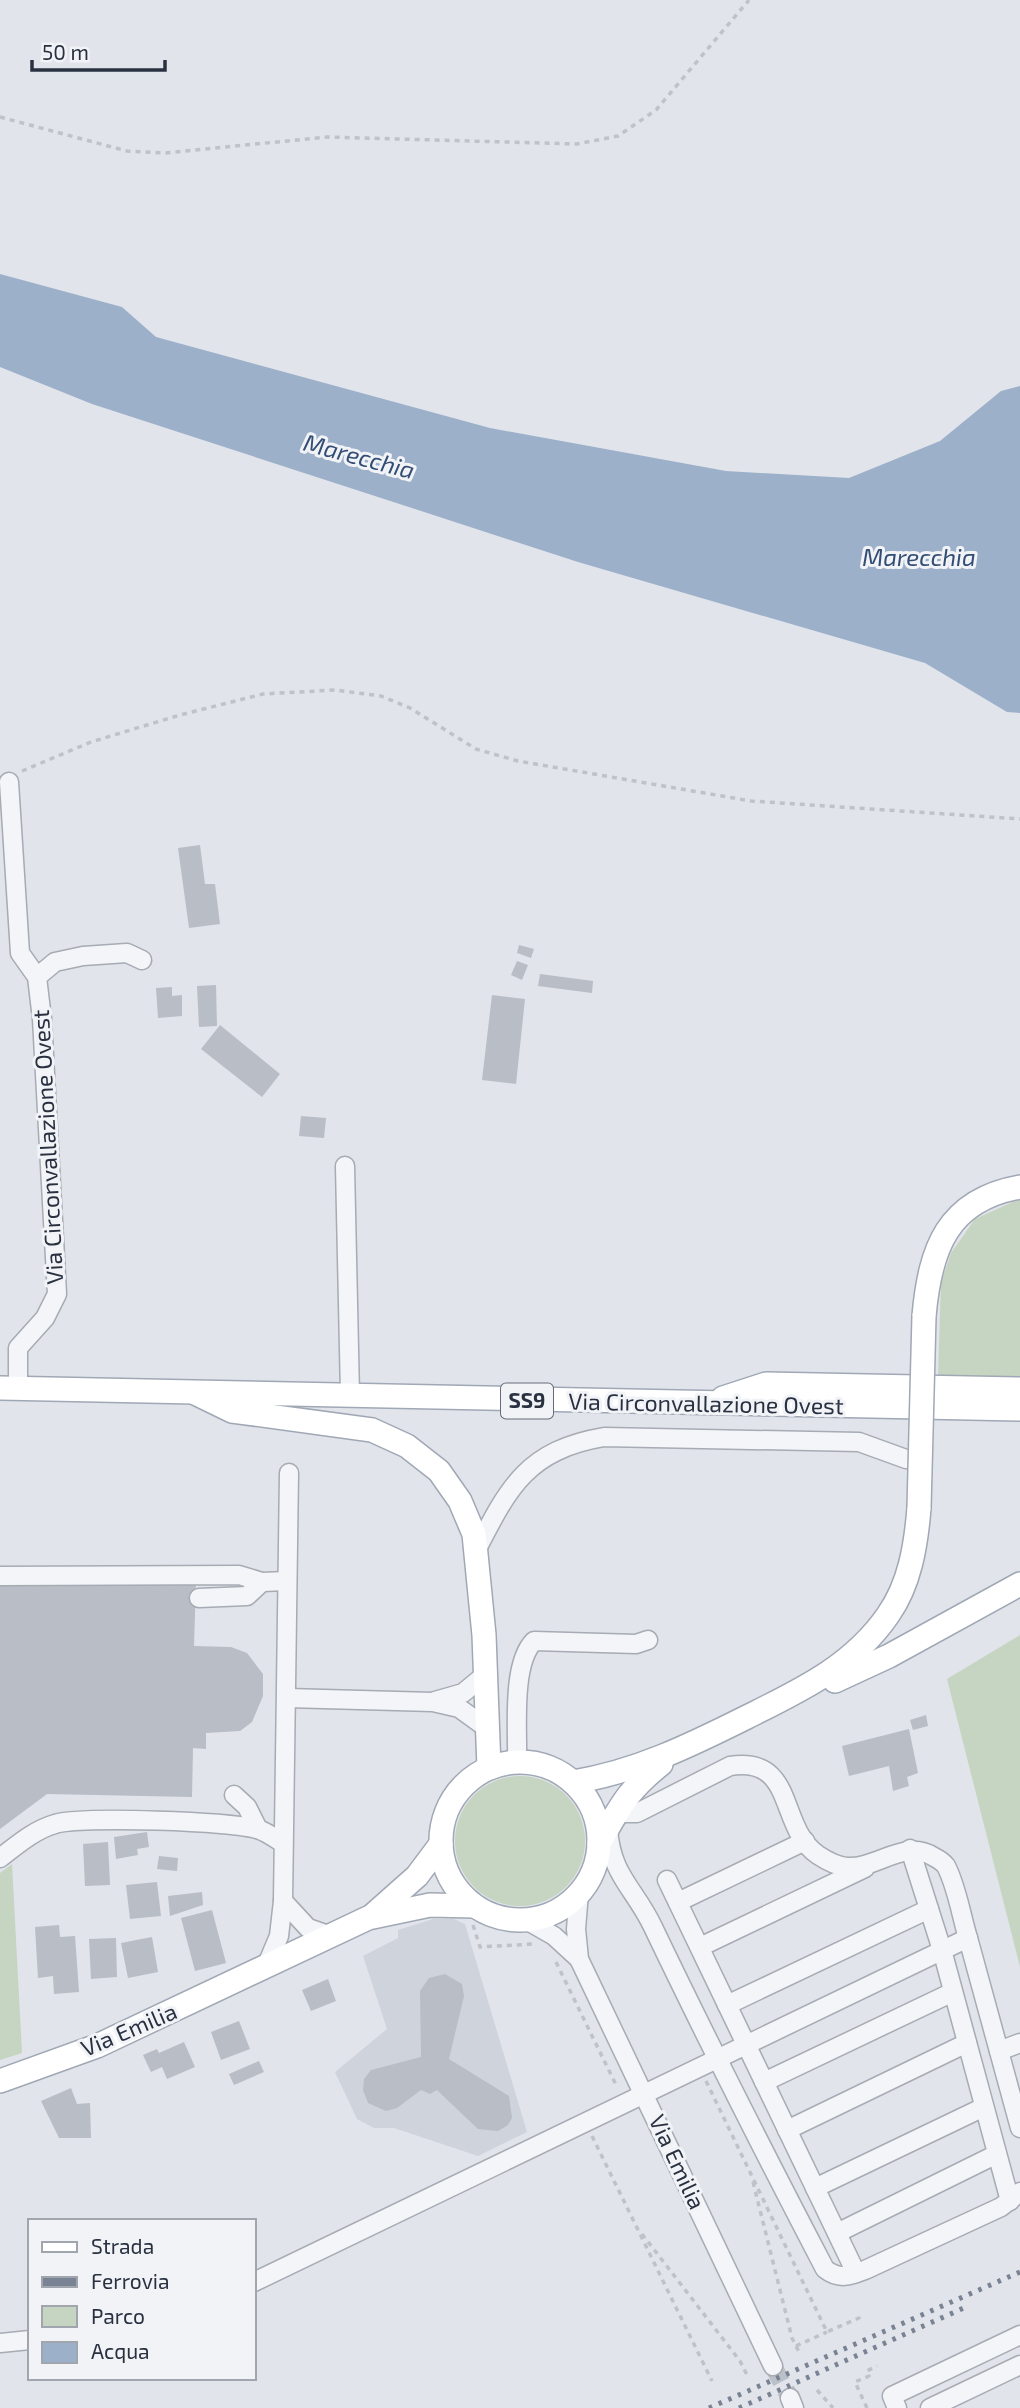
<svg xmlns="http://www.w3.org/2000/svg" width="1020" height="2408" font-family="'Exo 2',sans-serif">
	<rect width="100%" height="100%" fill="#e1e4ea"/>
	<polygon fill="#cfd3dc" points="433,1919 454,1919 465,1924 527,2132 478,2156 394,2128 374,2128 357,2119 335,2072 387,2029 363,1956 398,1938 398,1930"/>
	<g fill="#c6d4c2">
		<polygon points="1017,1200 1020,1200 1020,1380 938,1377 941,1283 951,1253 975,1219"/>
		<polygon points="1020,1635 1020,1967 947,1679"/>
		<circle cx="520" cy="1841" r="65"/>
		<polygon points="12,1864 22,2053 0,2060 0,1873"/>
	</g>
	<polygon fill="#9cb0ca" points="0,274 122,307 156,337 490,428 726,471 849,478 940,441 1001,391 1020,386 1020,713 1007,712 925,663 578,562 92,404 0,367"/>
	<g fill="#b8bdc6">
		<polygon points="200,845 205,884 215,884 220,924 189,928 178,848"/>
		<polygon points="519,945 534,949 531,958 517,953"/>
		<polygon points="517,961 528,965 522,980 511,975"/>
		<polygon points="540,974 593,981 592,993 538,986"/>
		<polygon points="216,985 217,1026 199,1027 197,986"/>
		<polygon points="172,987 172,996 182,995 182,1016 158,1018 156,988"/>
		<polygon points="492,995 525,999 516,1084 482,1080"/>
		<polygon points="220,1025 280,1074 262,1097 201,1049"/>
		<polygon points="301,1116 326,1118 324,1138 299,1136"/>
		<polygon points="0,1579 196,1582 194,1646 231,1647 247,1653 263,1674 263,1696 252,1722 240,1731 206,1733 206,1749 193,1748 192,1797 47,1794 0,1829"/>
		<polygon points="926,1715 928,1726 913,1730 910,1720"/>
		<polygon points="909,1729 918,1773 907,1777 909,1786 893,1791 889,1766 849,1776 842,1746"/>
		<polygon points="147,1832 149,1847 137,1849 138,1855 116,1859 114,1837"/>
		<polygon points="108,1842 110,1885 85,1886 83,1844"/>
		<polygon points="159,1856 178,1858 177,1871 157,1869"/>
		<polygon points="157,1882 161,1916 130,1919 126,1885"/>
		<polygon points="202,1892 203,1905 170,1916 168,1896"/>
		<polygon points="212,1910 226,1963 195,1971 181,1918"/>
		<polygon points="59,1925 60,1937 75,1936 79,1992 54,1994 53,1976 38,1978 35,1927"/>
		<polygon points="152,1937 158,1972 128,1978 121,1943"/>
		<polygon points="116,1938 117,1977 91,1979 89,1939"/>
		<polygon points="445,1974 462,1984 464,1996 449,2059 509,2096 512,2118 508,2125 498,2131 478,2129 437,2090 430,2094 421,2090 397,2108 386,2111 368,2103 363,2090 364,2079 371,2070 421,2057 420,1991 429,1978"/>
		<polygon points="328,1979 336,2001 311,2011 302,1990"/>
		<polygon points="239,2021 250,2049 221,2060 211,2032"/>
		<polygon points="184,2042 195,2067 167,2079 162,2067 151,2072 143,2055 157,2049 159,2053"/>
		<polygon points="259,2061 264,2072 234,2085 229,2074"/>
		<polygon points="71,2088 77,2104 90,2103 91,2138 59,2138 41,2101"/>
	</g>
	<g fill="none" stroke-linecap="round" stroke-linejoin="round">
		<polyline stroke="#bcc0c8" stroke-width="18" stroke-dasharray="18 9" stroke-linecap="butt" points="773,2366 790,2398"/>
		<defs>
			<g id="minor">
				<polyline points="9,782 20,953 37,977 42,1019 57,1294 45,1318 18,1348 18,1389"/>
				<polyline points="37,977 55,962 83,956 127,953 142,960"/>
				<polyline points="345,1166 350,1395"/>
				<path d="M 476,1551 C 509,1486 528,1450 604,1437 L 859,1442 L 906,1459"/>
				<polyline points="0,1576 239,1575 262,1582 287,1581"/>
				<polyline points="199,1598 247,1596 262,1582"/>
				<polyline points="287,1698 433,1702 459,1708 488,1729"/>
				<polyline points="435,1701 463,1693 486,1674"/>
				<path d="M 517,1762 C 518,1731 511,1664 534,1641 L 636,1644 L 648,1640"/>
				<polyline points="234,1795 247,1807 258,1829"/>
				<path d="M 608,1828 C 611,1876 634,1887 653,1927 C 708,2042 766,2156 825,2269 C 839,2280 850,2276 865,2270 L 1001,2207 L 1020,2192"/>
				<polyline points="910,1849 942,1950 1010,2201"/>
				<path d="M 0,1858 C 17,1845 34,1830 55,1824 C 79,1816 235,1821 260,1830 C 268,1833 276,1839 283,1843"/>
				<polyline points="667,1880 856,2273"/>
				<polyline points="579,1893 576,1929 579,1959 773,2366"/>
				<polyline points="283,1901 308,1928 331,1936"/>
				<polyline points="678,1902 805,1841"/>
				<polyline points="526,1920 554,1936 579,1959"/>
				<polyline points="968,1938 1020,2128"/>
				<polyline points="700,1947 865,1868"/>
				<polyline points="265,1969 279,1936 283,1901 289,1473"/>
				<polyline points="727,2005 929,1909"/>
				<polyline points="999,2051 1020,2043"/>
				<polyline points="764,2082 953,1992"/>
				<polyline points="787,2130 967,2043"/>
				<polyline points="815,2188 984,2107"/>
				<polyline points="837,2233 997,2154"/>
				<path d="M 254,2282 L 968,1938 C 961,1915 957,1887 946,1866 C 943,1862 938,1859 934,1857 C 905,1838 877,1869 847,1867 C 836,1866 827,1861 818,1855 C 777,1827 797,1756 730,1766 L 637,1813 L 614,1813"/>
				<polyline points="0,2343 30,2340"/>
				<polyline points="790,2398 794,2408"/>
				<polyline points="897,2408 892,2396 1020,2335"/>
				<polyline points="930,2408 1020,2365"/>
			</g>
			<g id="major">
				<path d="M 924,1316 C 930,1249 947,1200 1020,1187"/>
				<polyline points="0,1388 1020,1409"/>
				<polyline points="195,1393 232,1411 372,1430 407,1446 439,1471 460,1501 474,1534 484,1635 489,1768"/>
				<polyline points="723,1398 766,1384 1020,1389"/>
				<polyline points="835,1681 889,1656 1020,1584"/>
				<circle cx="520" cy="1841" r="79"/>
				<path d="M 573,1782 C 636,1772 691,1745 747,1717 C 801,1690 853,1666 888,1615 C 910,1584 916,1545 919,1508"/>
				<path d="M 599,1843 C 621,1806 626,1792 661,1764"/>
				<polyline points="373,1915 417,1876 441,1844"/>
				<polyline points="0,2081 97,2046 368,1918 430,1905 474,1906"/>
			</g>
		</defs>
		<use href="#minor" stroke="#a6abb4" stroke-width="21"/>
		<use href="#major" stroke="#a0a8b5" stroke-width="26"/>
		<g stroke="#bfc2c8" stroke-width="3.5" stroke-dasharray="5 5" stroke-linecap="butt">
			<polyline points="0,117 127,151 165,153 327,137 577,144 618,136 656,110 749,0"/>
			<polyline points="22,771 91,742 180,715 263,694 335,690 381,696 410,708 476,749 518,761 751,801 1020,819"/>
			<polyline points="473,1925 480,1947 533,1944"/>
			<polyline points="556,1962 617,2087"/>
			<polyline points="706,2081 827,2332 859,2318 860,2320"/>
			<polyline points="592,2136 712,2381"/>
			<polyline points="753,2182 792,2338 799,2352"/>
			<polyline points="642,2234 740,2361 747,2375"/>
			<polyline points="796,2346 827,2332"/>
			<polyline points="817,2390 833,2408"/>
			<polyline points="867,2408 855,2382 869,2376 867,2371 877,2366"/>
		</g>
		<use href="#minor" stroke="#f4f5f8" stroke-width="18"/>
		<use href="#major" stroke="#fff" stroke-width="23"/>
		<g stroke="#7a8393" stroke-width="5" stroke-dasharray="3.5 7" stroke-linecap="butt">
			<polyline points="709,2408 1020,2272"/>
			<polyline points="739,2408 966,2307"/>
		</g>
		<defs>
			<polyline id="major-bridge" points="919,1508 924,1316"/>
		</defs>
		<use href="#major-bridge" stroke="#a0a8b5" stroke-width="26" stroke-linecap="butt"/>
		<use href="#major-bridge" stroke="#fff" stroke-width="23"/>
	</g>
	<g text-anchor="middle" stroke-width="6" stroke-linejoin="round" paint-order="stroke">
		<rect fill="#f1f3f7" stroke="#656b78" stroke-width="2" x="501" y="1383.5" width="52" height="35" rx="5"/>
		<g font-size="21" font-weight="bold" fill="#293141">
			<text x="527" y="1408">SS9</text>
		</g>
		<g font-size="23" fill="#293141" stroke="#f1f3f7">
			<text transform="translate(48 1147) rotate(-93)" y="8">Via Circonvallazione Ovest</text>
			<text transform="translate(706 1404) rotate(1)" y="8">Via Circonvallazione Ovest</text>
			<text transform="translate(129 2030) rotate(-23)" y="8">Via Emilia</text>
			<text transform="translate(677 2162) rotate(65)" y="8">Via Emilia</text>
		</g>
		<g font-size="24" font-style="italic" fill="#334e75" stroke="#f1f3f7">
			<text transform="translate(359 457) rotate(15)" y="8">Marecchia</text>
			<text x="919" y="566">Marecchia</text>
		</g>
	</g>
	<rect x="28" y="2219" width="228" height="161" fill="#f1f3f7" stroke="#a1a5ae" stroke-width="2"/>
	<rect x="42" y="2242" width="35" height="10" fill="#ffffff" stroke="#a1a5ae" stroke-width="2"/>
	<text x="91" y="2254" font-size="21" fill="#293141">Strada</text>
	<rect x="42" y="2277" width="35" height="10" fill="#7a8393" stroke="#a1a5ae" stroke-width="2"/>
	<text x="91" y="2289" font-size="21" fill="#293141">Ferrovia</text>
	<rect x="42" y="2306" width="35" height="21" fill="#c6d4c2" stroke="#a1a5ae" stroke-width="2"/>
	<text x="91" y="2324" font-size="21" fill="#293141">Parco</text>
	<rect x="42" y="2342" width="35" height="21" fill="#9cb0ca" stroke="#a1a5ae" stroke-width="2"/>
	<text x="91" y="2359" font-size="21" fill="#293141">Acqua</text>
	<path d="M32 60v10h133v-10" fill="none" stroke="#293141" stroke-width="3.5"/>
	<text x="42" y="60" font-size="21" fill="#293141" stroke="#f1f3f7" stroke-width="5" paint-order="stroke">50 m</text>
</svg>
